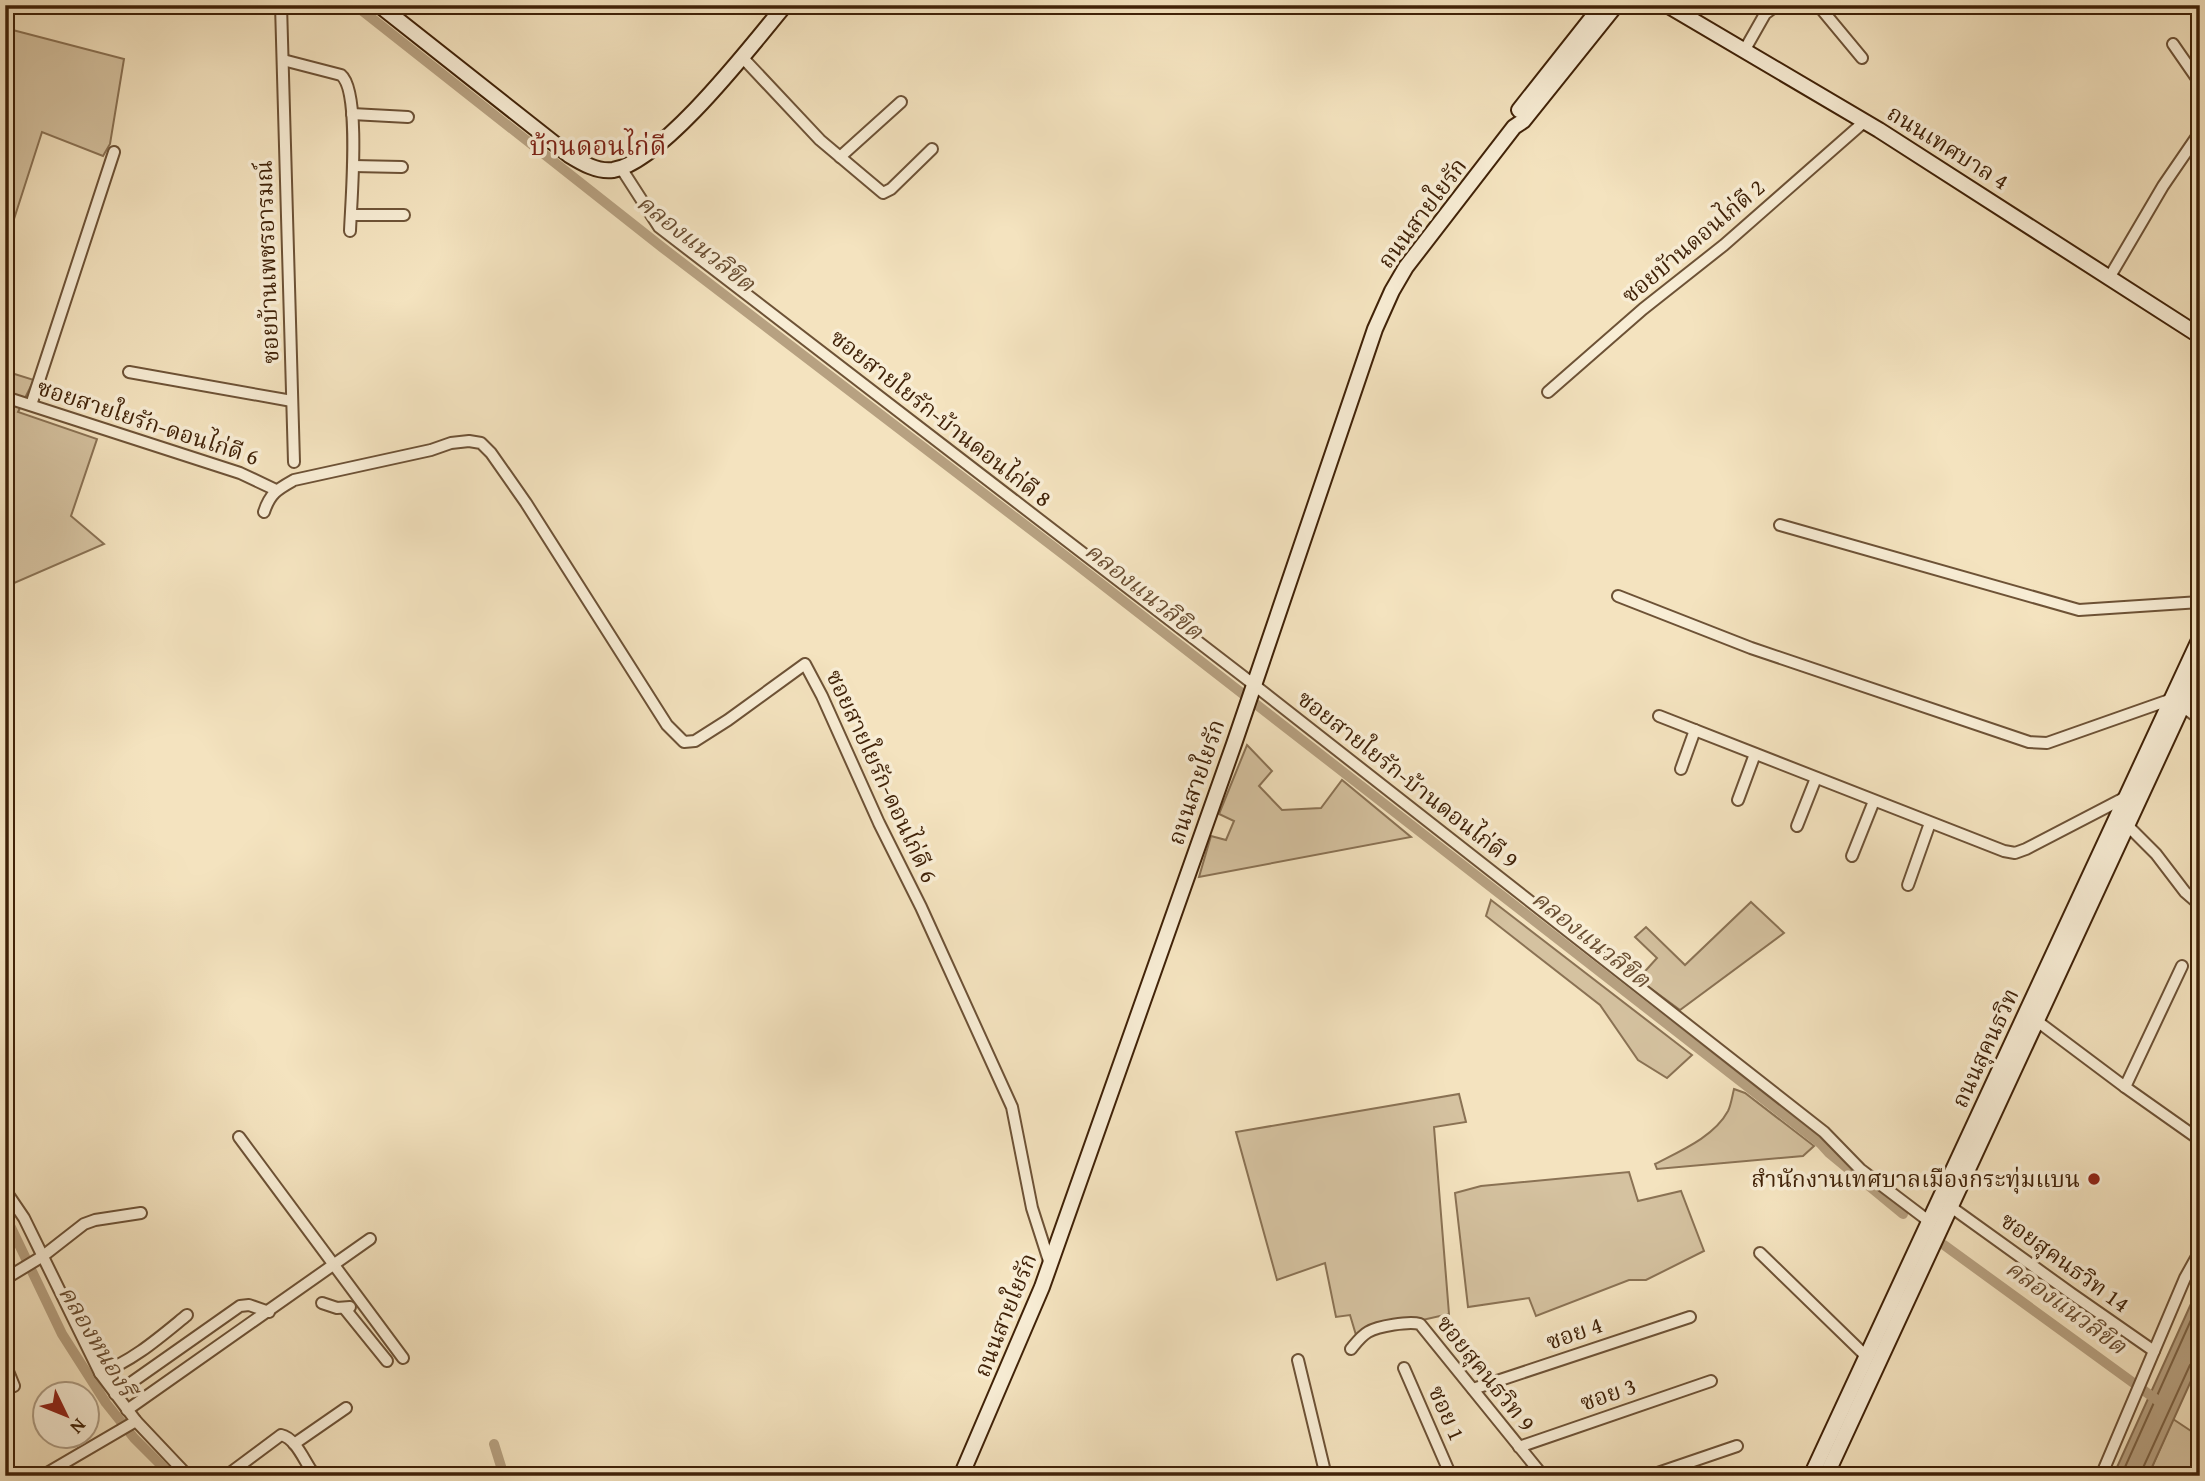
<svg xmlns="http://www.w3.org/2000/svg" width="2205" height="1481" font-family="'Gentium Book Plus','Noto Serif Thai',serif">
	<rect width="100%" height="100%" fill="#f4e3bf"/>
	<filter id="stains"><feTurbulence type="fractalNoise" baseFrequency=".00286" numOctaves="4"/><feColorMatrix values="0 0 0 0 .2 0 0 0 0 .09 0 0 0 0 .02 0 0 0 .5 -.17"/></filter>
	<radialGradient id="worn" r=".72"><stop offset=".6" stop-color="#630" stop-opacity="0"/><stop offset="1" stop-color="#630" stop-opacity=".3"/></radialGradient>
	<g fill="#d5c2a0" stroke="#8a7254" stroke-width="2">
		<polygon points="5,28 124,59 110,144 103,156 42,132 5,247"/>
		<polygon points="5,371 34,380 18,412 97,439 71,516 104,544 5,587"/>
		<polygon points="1247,745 1272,771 1259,786 1282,810 1321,808 1342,780 1411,837 1199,877 1211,836 1226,840 1234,821 1219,814"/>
		<polygon points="1491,900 1692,1055 1667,1078 1638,1060 1600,1005 1486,916"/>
		<polygon points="1751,902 1784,933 1680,1010 1638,979 1657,958 1635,937 1646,927 1685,965"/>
		<path d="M 1734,1089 L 1745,1093 L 1814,1146 L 1803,1156 L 1657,1169 L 1655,1164 C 1680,1151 1714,1137 1728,1111 C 1731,1105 1732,1097 1734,1089 Z"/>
		<polygon points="1459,1094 1466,1122 1434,1127 1449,1314 1356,1335 1350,1315 1336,1317 1325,1263 1277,1280 1236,1132"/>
		<polygon points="1629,1172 1638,1201 1681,1191 1704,1251 1646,1280 1629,1280 1536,1316 1529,1298 1468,1307 1455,1193 1481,1186"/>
		<polygon points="2173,1419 2200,1437 2200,1476 2148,1476"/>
	</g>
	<polygon fill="#b7a181" stroke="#876e51" stroke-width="2" points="2200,1284 2200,1361 2148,1476 2113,1476"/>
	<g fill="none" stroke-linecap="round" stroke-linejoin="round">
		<g stroke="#7c6244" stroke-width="2">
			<polyline points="2121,1476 2200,1300"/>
			<polyline points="2142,1476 2142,1470 2190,1365 2194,1361 2200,1361"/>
		</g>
		<g stroke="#b7a181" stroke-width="10">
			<polyline points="355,5 663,248 1072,561 1820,1143 1829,1153 1903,1214"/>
			<polyline points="5,1215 62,1334 106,1403 134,1438 172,1476"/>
			<polyline points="1944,1245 2161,1403"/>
			<polyline points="494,1444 504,1476"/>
		</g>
		<defs>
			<g id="street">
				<polyline points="281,5 294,462"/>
				<polyline points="1818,5 1862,58"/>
				<polyline points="2173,44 2200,83"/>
				<polyline points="1744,51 1765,14 1777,5"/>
				<polyline points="742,57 820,140 883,193 891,189 932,149"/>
				<path d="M 283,60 L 341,75 C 361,91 351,202 350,231"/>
				<polyline points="352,114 408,117"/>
				<polyline points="840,157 901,102"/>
				<polyline points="353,166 402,167"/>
				<polyline points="621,168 659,227 1253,684 1824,1132 1860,1169 1930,1222"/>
				<polyline points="351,215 404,215"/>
				<polyline points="2109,278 2163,186 2200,132"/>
				<polyline points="129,372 292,401"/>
				<polyline points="1548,392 1643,309 1724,245 1864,122"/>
				<polyline points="5,397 240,473 276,490"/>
				<polyline points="31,405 114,152"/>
				<path d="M 264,512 C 270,493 278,489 294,480 L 431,450 L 451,443 L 469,441 L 481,443 L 491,453 L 526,503 L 667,725 L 684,742 L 695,741 L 728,720 L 805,664 L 822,696 L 879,823 L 921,907 L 1012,1107 L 1032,1208 L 1050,1264"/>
				<polyline points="1780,525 2079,610 2200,602"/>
				<polyline points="1618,596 1751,648 2029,742 2047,743 2172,699"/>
				<polyline points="2182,706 2200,719"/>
				<polyline points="1659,716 2004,851 2015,853 2026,849 2128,796"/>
				<polyline points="1681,769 1695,730"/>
				<polyline points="1738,800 1755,754"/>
				<polyline points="2127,825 2156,854 2185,892 2200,905"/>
				<polyline points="1797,826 1816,778"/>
				<polyline points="1852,856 1874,801"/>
				<polyline points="1908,885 1930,823"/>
				<polyline points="2037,1021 2125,1087 2200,1140"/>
				<polyline points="2125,1087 2182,966"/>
				<polyline points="239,1137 403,1358"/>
				<polyline points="5,1190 24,1218 100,1373 136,1421 188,1476"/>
				<polyline points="1951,1207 2072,1294 2154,1351"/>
				<polyline points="1760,1253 1867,1357"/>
				<polyline points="5,1279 43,1256 84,1224 95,1220 141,1213"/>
				<polyline points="322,1303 337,1308 350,1307"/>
				<polyline points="345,1309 387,1361"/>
				<path d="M 1351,1349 C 1356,1343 1361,1336 1368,1332 C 1378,1326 1409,1321 1420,1324 L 1543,1476"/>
				<polyline points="1298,1360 1326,1476"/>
				<polyline points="5,1364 14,1386"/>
				<polyline points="1404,1368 1451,1476"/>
				<path d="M 100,1373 C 133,1361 160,1337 187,1315"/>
				<polyline points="1473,1389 1690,1317"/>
				<polyline points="115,1394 240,1306 249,1305 269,1312"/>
				<polyline points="127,1410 370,1239"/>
				<polyline points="294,1444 346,1408"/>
				<polyline points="1519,1447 1711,1381"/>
				<polyline points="42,1476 136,1421"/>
				<path d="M 226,1476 L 281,1435 C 295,1438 303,1458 311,1470"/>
				<polyline points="1649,1476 1737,1446"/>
				<polyline points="2101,1476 2185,1278 2200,1251"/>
			</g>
			<g id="secondary">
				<path d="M 379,5 L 569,155 C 582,163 597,172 613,170 C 662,162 752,45 785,5"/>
				<polyline points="1667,5 1879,130 2200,336"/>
				<polyline points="1519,110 1602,5"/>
				<polyline points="961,1476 1042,1287 1234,744 1375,329 1392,291 1406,267 1514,127 1523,121 1616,5"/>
				<polyline points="1811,1476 2200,638"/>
				<polyline points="1826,1476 2200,668"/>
			</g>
		</defs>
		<use href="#street" stroke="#6d5236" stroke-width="14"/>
		<use href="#secondary" stroke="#402208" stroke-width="18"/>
		<use href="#street" stroke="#f8edd5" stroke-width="10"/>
		<use href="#secondary" stroke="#f8edd5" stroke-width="14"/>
	</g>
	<circle fill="#8f2418" stroke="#f8edd5" stroke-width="2.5" cx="2094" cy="1179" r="7"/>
	<g text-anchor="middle" stroke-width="7" stroke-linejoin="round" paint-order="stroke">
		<g font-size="23" fill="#402208" stroke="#f8edd5">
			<text transform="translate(1948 147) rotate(32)" y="8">ถนนเทศบาล 4</text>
			<text transform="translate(1422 213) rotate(-53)" y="8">ถนนสายใยรัก</text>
			<text transform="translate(1693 241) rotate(-40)" y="8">ซอยบัานดอนไก่ดี 2</text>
			<text transform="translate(267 262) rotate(-92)" y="8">ซอยบ้านเพชรอารมณ์</text>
			<text transform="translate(941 418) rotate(38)" y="8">ซอยสายใยรัก-บ้านดอนไก่ดี 8</text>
			<text transform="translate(148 422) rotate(18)" y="8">ซอยสายใยรัก-ดอนไก่ดี 6</text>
			<text transform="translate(882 776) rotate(65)" y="8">ซอยสายใยรัก-ดอนไก่ดี 6</text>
			<text transform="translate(1408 779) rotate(38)" y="8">ซอยสายใยรัก-บ้านดอนไก่ดี 9</text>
			<text transform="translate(1196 782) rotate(-71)" y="8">ถนนสายใยรัก</text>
			<text transform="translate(1985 1048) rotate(-65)" y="8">ถนนสุคนธวิท</text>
			<text transform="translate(2065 1262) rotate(36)" y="8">ซอยสุคนธวิท 14</text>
			<text transform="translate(1005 1315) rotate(-68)" y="8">ถนนสายใยรัก</text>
			<text transform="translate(1574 1333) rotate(-19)" y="8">ซอย 4</text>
			<text transform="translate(1486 1373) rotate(51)" y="8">ซอยสุคนธวิท 9</text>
			<text transform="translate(1608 1394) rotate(-19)" y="8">ซอย 3</text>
			<text transform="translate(1447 1413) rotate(66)" y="8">ซอย 1</text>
		</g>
		<g font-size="23" fill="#402208" stroke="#f8edd5" text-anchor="end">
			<text x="2080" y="1187">สำนักงานเทศบาลเมืองกระทุ่มแบน</text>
		</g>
		<g font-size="24" font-style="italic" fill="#6a4e32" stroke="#f8edd5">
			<text transform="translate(696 243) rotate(38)" y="8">คลองแนวลิขิต</text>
			<text transform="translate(1144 591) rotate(38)" y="8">คลองแนวลิขิต</text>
			<text transform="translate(1591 939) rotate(38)" y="8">คลองแนวลิขิต</text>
			<text transform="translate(2066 1307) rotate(36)" y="8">คลองแนวลิขิต</text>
			<text transform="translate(97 1341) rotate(59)" y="8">คลองหนองรี</text>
		</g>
		<g font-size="26" fill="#7a1f14" stroke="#f8edd5">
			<text x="598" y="155">บ้านดอนไก่ดี</text>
		</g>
	</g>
	<rect width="2205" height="1481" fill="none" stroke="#f4e3bf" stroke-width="28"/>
	<rect x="7" y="7" width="2191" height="1467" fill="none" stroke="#402208" stroke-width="3.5"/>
	<rect x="14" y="14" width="2177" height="1453" fill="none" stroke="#402208" stroke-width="2"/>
	<g transform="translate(66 1415) rotate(133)"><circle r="33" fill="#f8edd5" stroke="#ae9c83" stroke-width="2"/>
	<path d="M0-5L12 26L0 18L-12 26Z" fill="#8f2418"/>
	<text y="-10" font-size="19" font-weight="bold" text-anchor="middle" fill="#402208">N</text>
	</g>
	<rect width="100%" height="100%" filter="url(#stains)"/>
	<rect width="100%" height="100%" fill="url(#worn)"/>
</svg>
